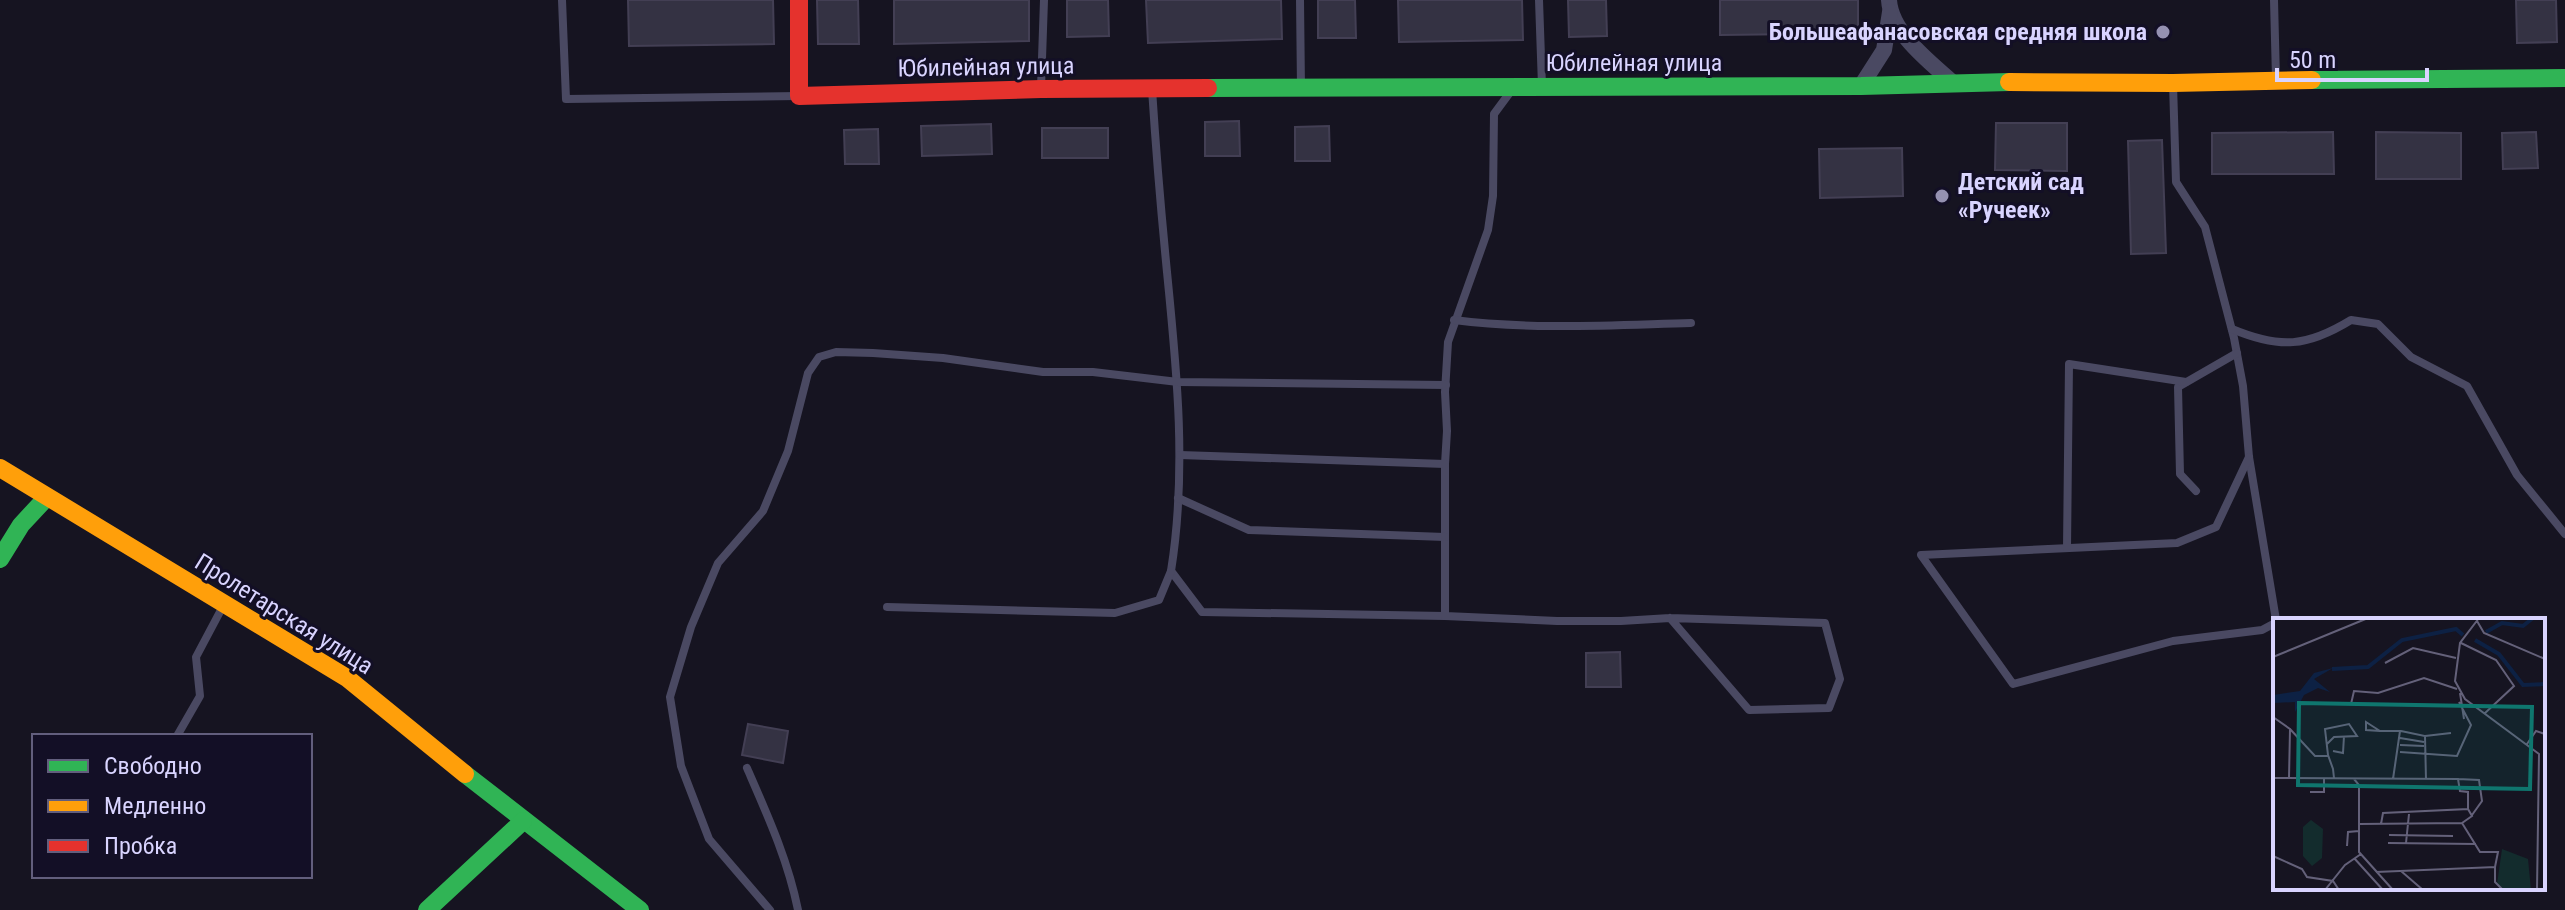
<svg xmlns="http://www.w3.org/2000/svg" width="2565" height="910" font-family="'Roboto Condensed',sans-serif">
	<rect width="100%" height="100%" fill="#161421"/>
	<g fill="#343243" stroke="#433f54" stroke-width="2">
		<polygon points="628,0 773,0 774,44 629,46"/>
		<polygon points="817,0 858,0 859,44 818,44"/>
		<polygon points="894,0 1029,0 1029,41 894,44"/>
		<polygon points="1067,0 1108,0 1109,36 1067,37"/>
		<polygon points="1146,0 1281,0 1282,39 1148,43"/>
		<polygon points="1318,0 1355,0 1356,38 1318,38"/>
		<polygon points="1398,0 1522,0 1523,40 1399,42"/>
		<polygon points="1568,0 1606,0 1607,36 1569,37"/>
		<polygon points="1720,0 1858,0 1858,33 1720,35"/>
		<polygon points="2516,0 2556,0 2557,42 2517,43"/>
		<polygon points="1239,121 1240,156 1205,156 1205,122"/>
		<polygon points="1996,123 2067,123 2067,171 1995,170"/>
		<polygon points="991,124 992,154 922,156 921,126"/>
		<polygon points="1329,126 1330,161 1295,161 1295,127"/>
		<rect x="1042" y="128" width="66" height="30"/>
		<polygon points="878,129 879,164 845,164 844,130"/>
		<polygon points="2333,132 2334,174 2212,174 2212,133"/>
		<polygon points="2376,132 2461,133 2461,179 2376,179"/>
		<polygon points="2536,132 2538,168 2503,169 2502,133"/>
		<polygon points="2162,140 2166,253 2131,254 2128,141"/>
		<polygon points="1902,148 1903,196 1820,198 1819,149"/>
		<polygon points="1620,652 1621,687 1586,687 1586,653"/>
		<polygon points="748,724 788,731 783,763 742,755"/>
	</g>
	<g fill="none" stroke-linecap="round" stroke-linejoin="round">
		<g stroke="#4a4962" stroke-width="8">
			<polyline points="562,0 566,99 799,96"/>
			<polyline points="1300,0 1301,88"/>
			<polyline points="1539,0 1542,86"/>
			<polyline points="2274,0 2276,79"/>
			<polyline points="2173,84 2176,182 2205,227 2234,338 2243,386 2249,457 2276,620"/>
			<polyline points="1041,88 1044,0"/>
			<path d="M 1152,89 C 1156,151 1161,211 1167,272 C 1177,372 1187,471 1171,571 L 1202,612 L 1445,616"/>
			<polyline points="1511,91 1494,114 1493,196 1488,230 1448,342 1445,392 1447,431 1445,464 1445,616 1557,621 1621,621 1670,618 1825,623 1840,679 1829,708 1749,710 1670,618"/>
			<path d="M 1454,320 C 1533,330 1612,325 1691,323"/>
			<path d="M 2232,329 C 2280,349 2307,347 2351,320 L 2378,324 L 2411,357 L 2467,386 L 2517,475 L 2565,534"/>
			<polyline points="1180,455 1445,464"/>
			<polyline points="2249,457 2216,527 2177,543 1921,555 2013,684 2173,641 2262,630 2275,623"/>
			<polyline points="2196,491 2180,474 2178,387 2237,353"/>
			<polyline points="1178,498 1249,530 1445,537"/>
			<polyline points="2067,548 2069,364 2186,382"/>
			<polyline points="887,607 1115,613 1159,600 1171,571"/>
			<polyline points="177,736 200,696 196,657 222,608"/>
			<path d="M 747,768 C 767,814 788,860 798,910"/>
			<polyline points="770,910 709,839 681,766 670,697 691,627 718,563 763,511 788,451 808,373 819,357 836,352 873,353 943,358 1043,372 1093,372 1178,382 1446,385"/>
		</g>
		<g stroke="#4a4962" stroke-width="16">
			<path d="M 1889,0 C 1891,33 1930,62 1953,83"/>
			<polyline points="1861,86 1884,50 1890,12"/>
		</g>
		<g stroke="#30b455" stroke-width="18">
			<polyline points="2312,80 2565,78"/>
			<polyline points="1208,88 1861,86 2009,82"/>
			<polyline points="0,559 21,525 47,497"/>
			<polyline points="465,774 640,910"/>
			<polyline points="427,910 523,821"/>
		</g>
		<g stroke="#ff9f0a" stroke-width="18">
			<polyline points="2009,82 2173,83 2312,80"/>
			<polyline points="0,468 347,678 465,774"/>
		</g>
		<polyline stroke="#e5322d" stroke-width="18" points="799,0 799,96 1041,89 1208,88"/>
	</g>
	<g fill="#9591b1" stroke="#130f26" stroke-width="3">
		<circle cx="2163" cy="32" r="8"/>
		<circle cx="1942" cy="196" r="8"/>
	</g>
	<g text-anchor="middle" stroke-width="6" stroke-linejoin="round" paint-order="stroke">
		<g font-size="24" font-weight="bold" fill="#d9d4ff" stroke="#130f26" text-anchor="end">
			<text x="2147" y="40">Большеафанасовская средняя школа</text>
			<text x="1958" y="190" text-anchor="start">Детский сад<tspan x="1958" dy="28">«Ручеек»</tspan></text>
		</g>
		<g font-size="24" fill="#d9d4ff" stroke="#130f26">
			<text x="1634" y="71">Юбилейная улица</text>
			<text transform="translate(986 67) rotate(-1)" y="8">Юбилейная улица</text>
			<text transform="translate(284 614) rotate(32)" y="8">Пролетарская улица</text>
		</g>
	</g>
	<g transform="translate(2273 618)">
		<rect width="272" height="272" fill="#161421"/>
		<path d="M 38,202 L 50,211 L 49,240 L 39,248 L 30,238 L 30,209 ZM 229,231 L 255,241 L 258,272 L 232,272 L 224,266 Z" fill="#132c2d"/>
		<path d="M 60,50 L 41,61 L 57,74 L 45,70 L 31,77 L 22,94 L 22,84 L 0,85 L 0,77 L 27,73 L 41,55 Z" fill="#0d2144"/>
		<path fill="none" stroke="#0d2144" stroke-width="4" d="M 213,14 L 229,5 L 250,8 L 260,0M 202,22 L 226,36 L 250,67 L 272,66M 59,51 L 95,49 L 129,22 L 183,11 L 190,17"/>
		<path fill="none" stroke="#64617a" stroke-width="2" d="M 206,0 L 187,25 L 182,63 L 192,81 L 266,136 L 264,272M 204,3 L 211,15 L 272,41M 188,25 L 223,42 L 241,68 L 211,96M 0,39 L 95,0M 112,45 L 140,30 L 183,40M 187,75 L 191,101M 78,86 L 81,73 L 105,75 L 151,60 L 184,71M 0,99 L 17,111 L 16,160M 17,111 L 42,138 L 56,138M 107,113 L 93,104 L 93,112 L 107,113 L 127,113 L 120,161M 128,113 L 152,118 L 153,162M 152,118 L 178,115M 127,120 L 151,124M 54,126 L 61,119 L 84,118 L 76,106 L 52,111 L 55,137 L 60,151 L 61,160M 254,126 L 263,113 L 272,116M 127,127 L 151,128M 60,133 L 70,135 L 71,118M 127,134 L 184,138 L 198,107 L 186,84M 0,160 L 185,161 L 187,173 L 195,174 L 195,191 L 110,195 L 108,206M 81,161 L 86,167 L 86,234 L 120,272M 185,161 L 206,162 L 209,183 L 199,197M 37,174 L 51,174 L 51,161M 189,205 L 207,234 L 225,234 L 222,249M 86,206 L 189,205 L 199,198 L 195,191M 116,217 L 180,218M 115,225 L 203,226M 133,225 L 136,196M 74,228 L 75,214 L 86,213M 0,238 L 29,251 L 34,259 L 60,263 L 66,272M 81,240 L 110,272M 128,253 L 150,272M 103,254 L 222,249 L 222,264 L 230,272M 52,272 L 72,247 L 88,236"/>
		<path fill="#0f766e" fill-opacity="0.15" stroke="#0f766e" stroke-width="4" d="M 26,85 L 259,89 L 257,171 L 25,167 Z"/>
		<rect width="272" height="272" fill="none" stroke="#d9d4ff" stroke-width="4"/>
	</g>
	<rect x="32" y="734" width="280" height="144" fill="#130f26" stroke="#625e7d" stroke-width="2"/>
	<rect x="48" y="760" width="40" height="12" fill="#30b455" stroke="#625e7d" stroke-width="2"/>
	<text x="104" y="774" font-size="24" fill="#d9d4ff">Свободно</text>
	<rect x="48" y="800" width="40" height="12" fill="#ff9f0a" stroke="#625e7d" stroke-width="2"/>
	<text x="104" y="814" font-size="24" fill="#d9d4ff">Медленно</text>
	<rect x="48" y="840" width="40" height="12" fill="#e5322d" stroke="#625e7d" stroke-width="2"/>
	<text x="104" y="854" font-size="24" fill="#d9d4ff">Пробка</text>
	<path d="M2277 68v12h150v-12" fill="none" stroke="#d9d4ff" stroke-width="4"/>
	<text x="2289" y="68" font-size="24" fill="#d9d4ff" stroke="#130f26" stroke-width="6" paint-order="stroke">50 m</text>
</svg>
